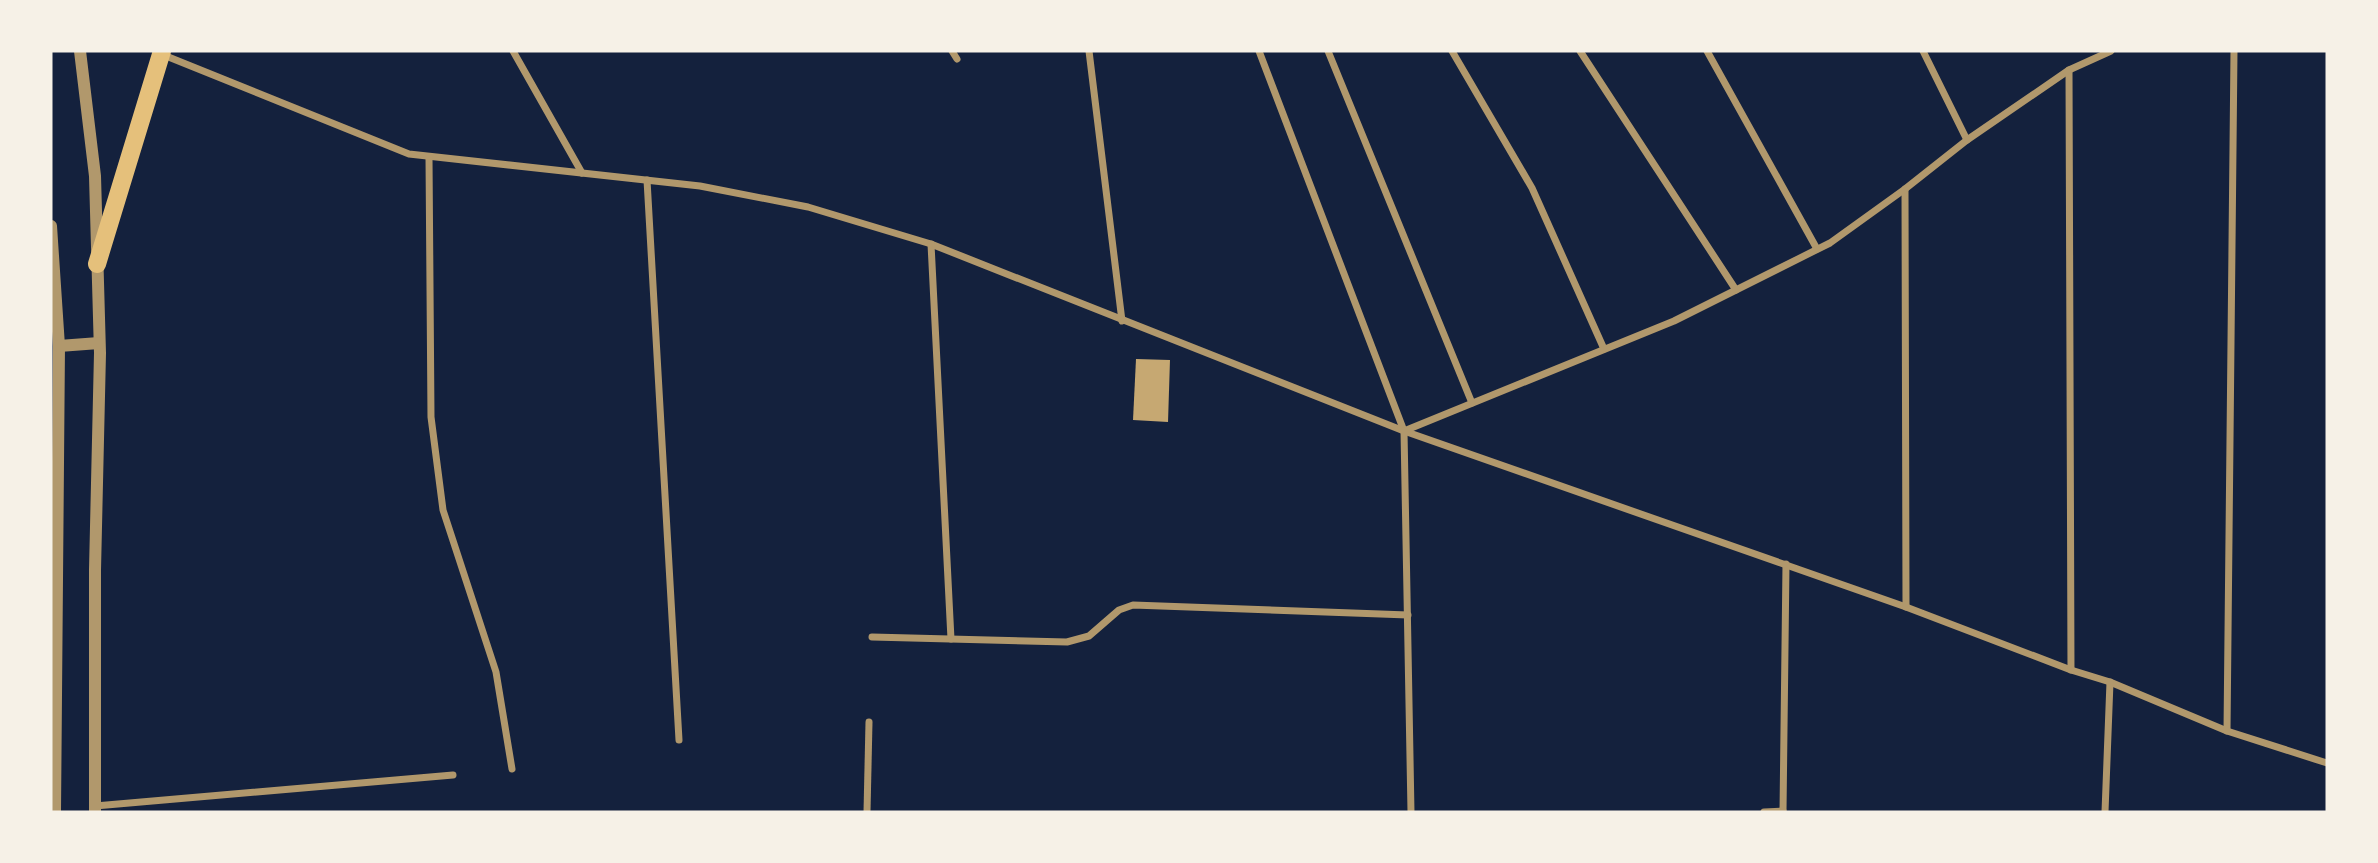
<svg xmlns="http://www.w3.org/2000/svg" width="2378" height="863" font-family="'PT Sans Narrow',sans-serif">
	<rect width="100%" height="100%" fill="#14213d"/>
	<polygon fill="#c6a872" points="1136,359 1170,360 1168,422 1133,420"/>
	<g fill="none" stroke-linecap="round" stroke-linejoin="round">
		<g stroke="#b1986c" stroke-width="7">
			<polyline points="513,51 582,173"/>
			<polyline points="952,51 957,59"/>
			<polyline points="1089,51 1122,321"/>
			<polyline points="1259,51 1404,431"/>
			<polyline points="1328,51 1472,403"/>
			<polyline points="1452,51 1532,188 1604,349"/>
			<polyline points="1580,51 1736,290"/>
			<polyline points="1707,51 1817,249"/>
			<polyline points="1923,51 1967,140"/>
			<polyline points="161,54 409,154 700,186 808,207 931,244 1404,431 1906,607 2071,670 2110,682 2227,731 2327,763"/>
			<polyline points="2069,70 2071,670"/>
			<polyline points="429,157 431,417 443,510 496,672 512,769"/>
			<polyline points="647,180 679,740"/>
			<polyline points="1905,189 1906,607"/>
			<polyline points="931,244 951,639"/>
			<polyline points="872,637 1067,642 1089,636 1119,610 1133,605 1408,615"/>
			<polyline points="2227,731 2234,51"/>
			<polyline points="95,806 453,775"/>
			<polyline points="867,812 869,722"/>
			<polyline points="1411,812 1404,431 1674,321 1830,243 1905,189 1967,140 2069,70 2111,51"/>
			<polyline points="1764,812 1783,811"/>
			<polyline points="1783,812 1786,564"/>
			<polyline points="2105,812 2110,682"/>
		</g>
		<g stroke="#b1986c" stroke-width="12">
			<polyline points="80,51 95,176 100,353 95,570 95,812"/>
			<polyline points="51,226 59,346 55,812"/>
			<polyline points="59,346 99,343"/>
		</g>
		<polyline stroke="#e5c07b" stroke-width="18" points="97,264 162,51"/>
	</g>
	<rect width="2378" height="863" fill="none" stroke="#f6f1e7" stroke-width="105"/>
</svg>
